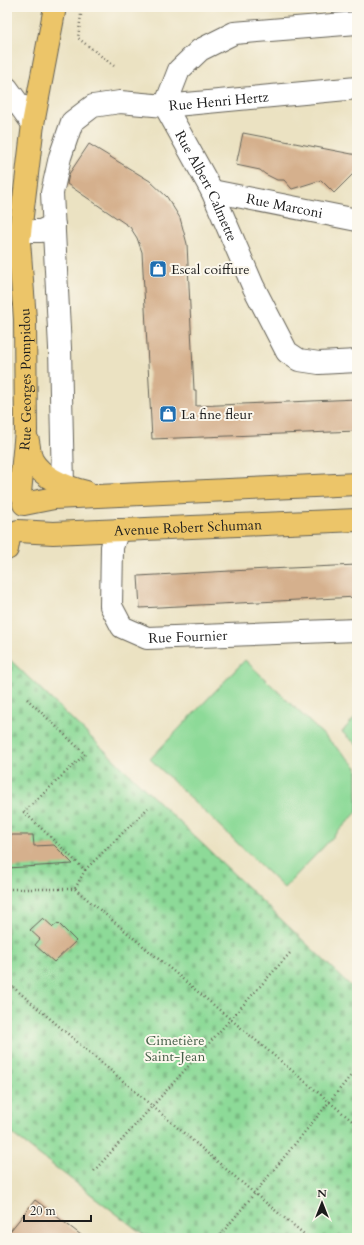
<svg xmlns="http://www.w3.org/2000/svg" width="364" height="1245" font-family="Cardo,serif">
	<defs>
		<pattern id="cemetery-stones" width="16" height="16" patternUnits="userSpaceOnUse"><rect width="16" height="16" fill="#8dda98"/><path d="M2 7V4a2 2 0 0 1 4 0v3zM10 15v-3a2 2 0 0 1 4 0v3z" fill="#79ba82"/></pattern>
	</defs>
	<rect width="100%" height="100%" fill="#fbf7ec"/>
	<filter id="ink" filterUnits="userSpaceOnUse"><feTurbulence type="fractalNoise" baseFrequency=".025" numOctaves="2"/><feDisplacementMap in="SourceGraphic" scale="8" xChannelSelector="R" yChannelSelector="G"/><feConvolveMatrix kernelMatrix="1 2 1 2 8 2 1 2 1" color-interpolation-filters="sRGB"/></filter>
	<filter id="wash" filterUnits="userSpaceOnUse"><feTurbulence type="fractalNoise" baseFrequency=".012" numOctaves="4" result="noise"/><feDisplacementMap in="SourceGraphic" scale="16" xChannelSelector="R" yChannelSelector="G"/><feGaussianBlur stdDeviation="0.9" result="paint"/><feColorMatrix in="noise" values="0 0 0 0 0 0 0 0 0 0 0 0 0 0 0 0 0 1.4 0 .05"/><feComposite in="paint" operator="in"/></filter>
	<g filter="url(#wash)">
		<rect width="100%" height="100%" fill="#ebe2c2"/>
		<g fill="#8dda98" stroke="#547b5a">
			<polygon points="245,660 357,767 357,812 284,888 150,759"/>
			<polygon points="357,715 357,745 342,732"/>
		</g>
		<polygon fill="url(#cemetery-stones)" stroke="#547b5a" points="7,657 357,992 357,1238 148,1238 7,1130"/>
		<g id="blocks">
			<g fill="#d5b08d">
				<polygon points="243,133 357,155 357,170 334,193 321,180 292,189 284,180 277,180 265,174 260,170 236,165"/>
				<polygon points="89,144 150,181 167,197 180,218 187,244 194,390 196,390 196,406 357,399 357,431 152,439 142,252 137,238 130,227 67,184 69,174"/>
				<polygon points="357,565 357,597 140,608 138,576 268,569"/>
				<polygon points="7,835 33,835 34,846 54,845 73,864 7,868"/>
				<polygon points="43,918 53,927 58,923 76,941 54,962 35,945 40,939 30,930"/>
				<polygon points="35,1200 85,1238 7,1238 7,1235"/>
			</g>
		</g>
	</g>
	<g filter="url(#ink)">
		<use href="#blocks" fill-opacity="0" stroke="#646156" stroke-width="1"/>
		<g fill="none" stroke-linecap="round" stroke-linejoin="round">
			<defs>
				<g id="minor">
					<path id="s1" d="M 357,23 L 234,33 L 200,50 L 179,70 L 165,106 L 357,88"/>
					<polyline points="7,88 33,124"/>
					<path id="s2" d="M 212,191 L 357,220"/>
					<polyline points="20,231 41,231 54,225"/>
					<path id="s3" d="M 63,486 L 60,348 L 52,193 L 60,157 L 72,122 L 93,106 L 120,102 L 165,106 L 212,191 L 253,286 L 287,352 L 299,360 L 319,363 L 357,361"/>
					<path id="s4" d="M 118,530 L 112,547 L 111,606 L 122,627 L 147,638 L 357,630"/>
				</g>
				<g id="major">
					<path d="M 28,441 C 29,447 30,455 32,460 C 43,479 66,487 86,492"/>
					<path id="s5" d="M 20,493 L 26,431 L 25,319 L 19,241 L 33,124 L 55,7"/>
					<polyline points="24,504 54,498 357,484"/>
					<path id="s6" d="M 18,531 L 53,533 L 357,520"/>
					<polyline points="7,549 9,538"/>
				</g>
			</defs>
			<use href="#minor" stroke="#646156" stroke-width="24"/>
			<use href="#major" stroke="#646156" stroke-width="24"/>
			<g stroke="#646156" stroke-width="2.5" stroke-dasharray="1 3" stroke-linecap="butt">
				<polyline points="82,7 78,38 114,66"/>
				<polyline points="27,699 85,754 24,812 85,870 75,889"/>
				<polyline points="85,870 148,808"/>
				<polyline points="7,889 75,889 357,1125"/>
				<polyline points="13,987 254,1193 309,1238"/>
				<polyline points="94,1171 290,953"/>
				<polyline points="218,1238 357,1068"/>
			</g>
			<use href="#minor" stroke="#fff" stroke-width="22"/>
			<use href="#major" stroke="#ecc569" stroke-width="22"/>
		</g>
	</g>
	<defs>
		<symbol id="shop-square" viewBox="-11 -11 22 22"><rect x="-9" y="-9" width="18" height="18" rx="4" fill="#1f6fb2" stroke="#fbf7ec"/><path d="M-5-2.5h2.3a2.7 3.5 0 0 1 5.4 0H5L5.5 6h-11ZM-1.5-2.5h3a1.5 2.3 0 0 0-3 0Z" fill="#fff"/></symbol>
	</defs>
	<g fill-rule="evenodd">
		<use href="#shop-square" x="148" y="259" width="20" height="20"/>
		<use href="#shop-square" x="158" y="404" width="20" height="20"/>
	</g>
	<g text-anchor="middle" stroke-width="4" stroke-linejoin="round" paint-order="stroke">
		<g font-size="14" fill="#1c1c1c" stroke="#fbf7ec">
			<text dy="5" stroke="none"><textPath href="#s1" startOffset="283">Rue Henri Hertz</textPath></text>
			<text dy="5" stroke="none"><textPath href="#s3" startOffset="556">Rue Albert Calmette</textPath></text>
			<text dy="5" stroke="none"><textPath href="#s2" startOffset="74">Rue Marconi</textPath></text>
			<text dy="5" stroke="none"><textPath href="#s5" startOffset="114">Rue Georges Pompidou</textPath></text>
			<text dy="5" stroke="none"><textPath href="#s6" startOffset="170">Avenue Robert Schuman</textPath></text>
			<text dy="5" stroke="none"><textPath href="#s4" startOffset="169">Rue Fournier</textPath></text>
		</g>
		<g font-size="14" fill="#1c1c1c" stroke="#fbf7ec" text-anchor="start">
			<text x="171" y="274">Escal coiffure</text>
			<text x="181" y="419">La fine fleur</text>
		</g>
		<g font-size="14" fill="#445e47" stroke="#fbf7ec">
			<text x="175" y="1045">Cimetière<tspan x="175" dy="16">Saint-Jean</tspan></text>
		</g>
	</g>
	<rect width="364" height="1245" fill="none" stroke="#fbf7ec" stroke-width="24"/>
	<g transform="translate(322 1203)" stroke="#fbf7ec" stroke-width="3" paint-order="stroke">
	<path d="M0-3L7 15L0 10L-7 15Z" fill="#1c1c1c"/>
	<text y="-6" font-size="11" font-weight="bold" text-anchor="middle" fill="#1c1c1c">N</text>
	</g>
	<path d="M24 1215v6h67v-6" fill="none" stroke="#1c1c1c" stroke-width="2"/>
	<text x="30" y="1215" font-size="12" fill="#1c1c1c" stroke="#fbf7ec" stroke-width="3" paint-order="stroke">20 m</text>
</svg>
